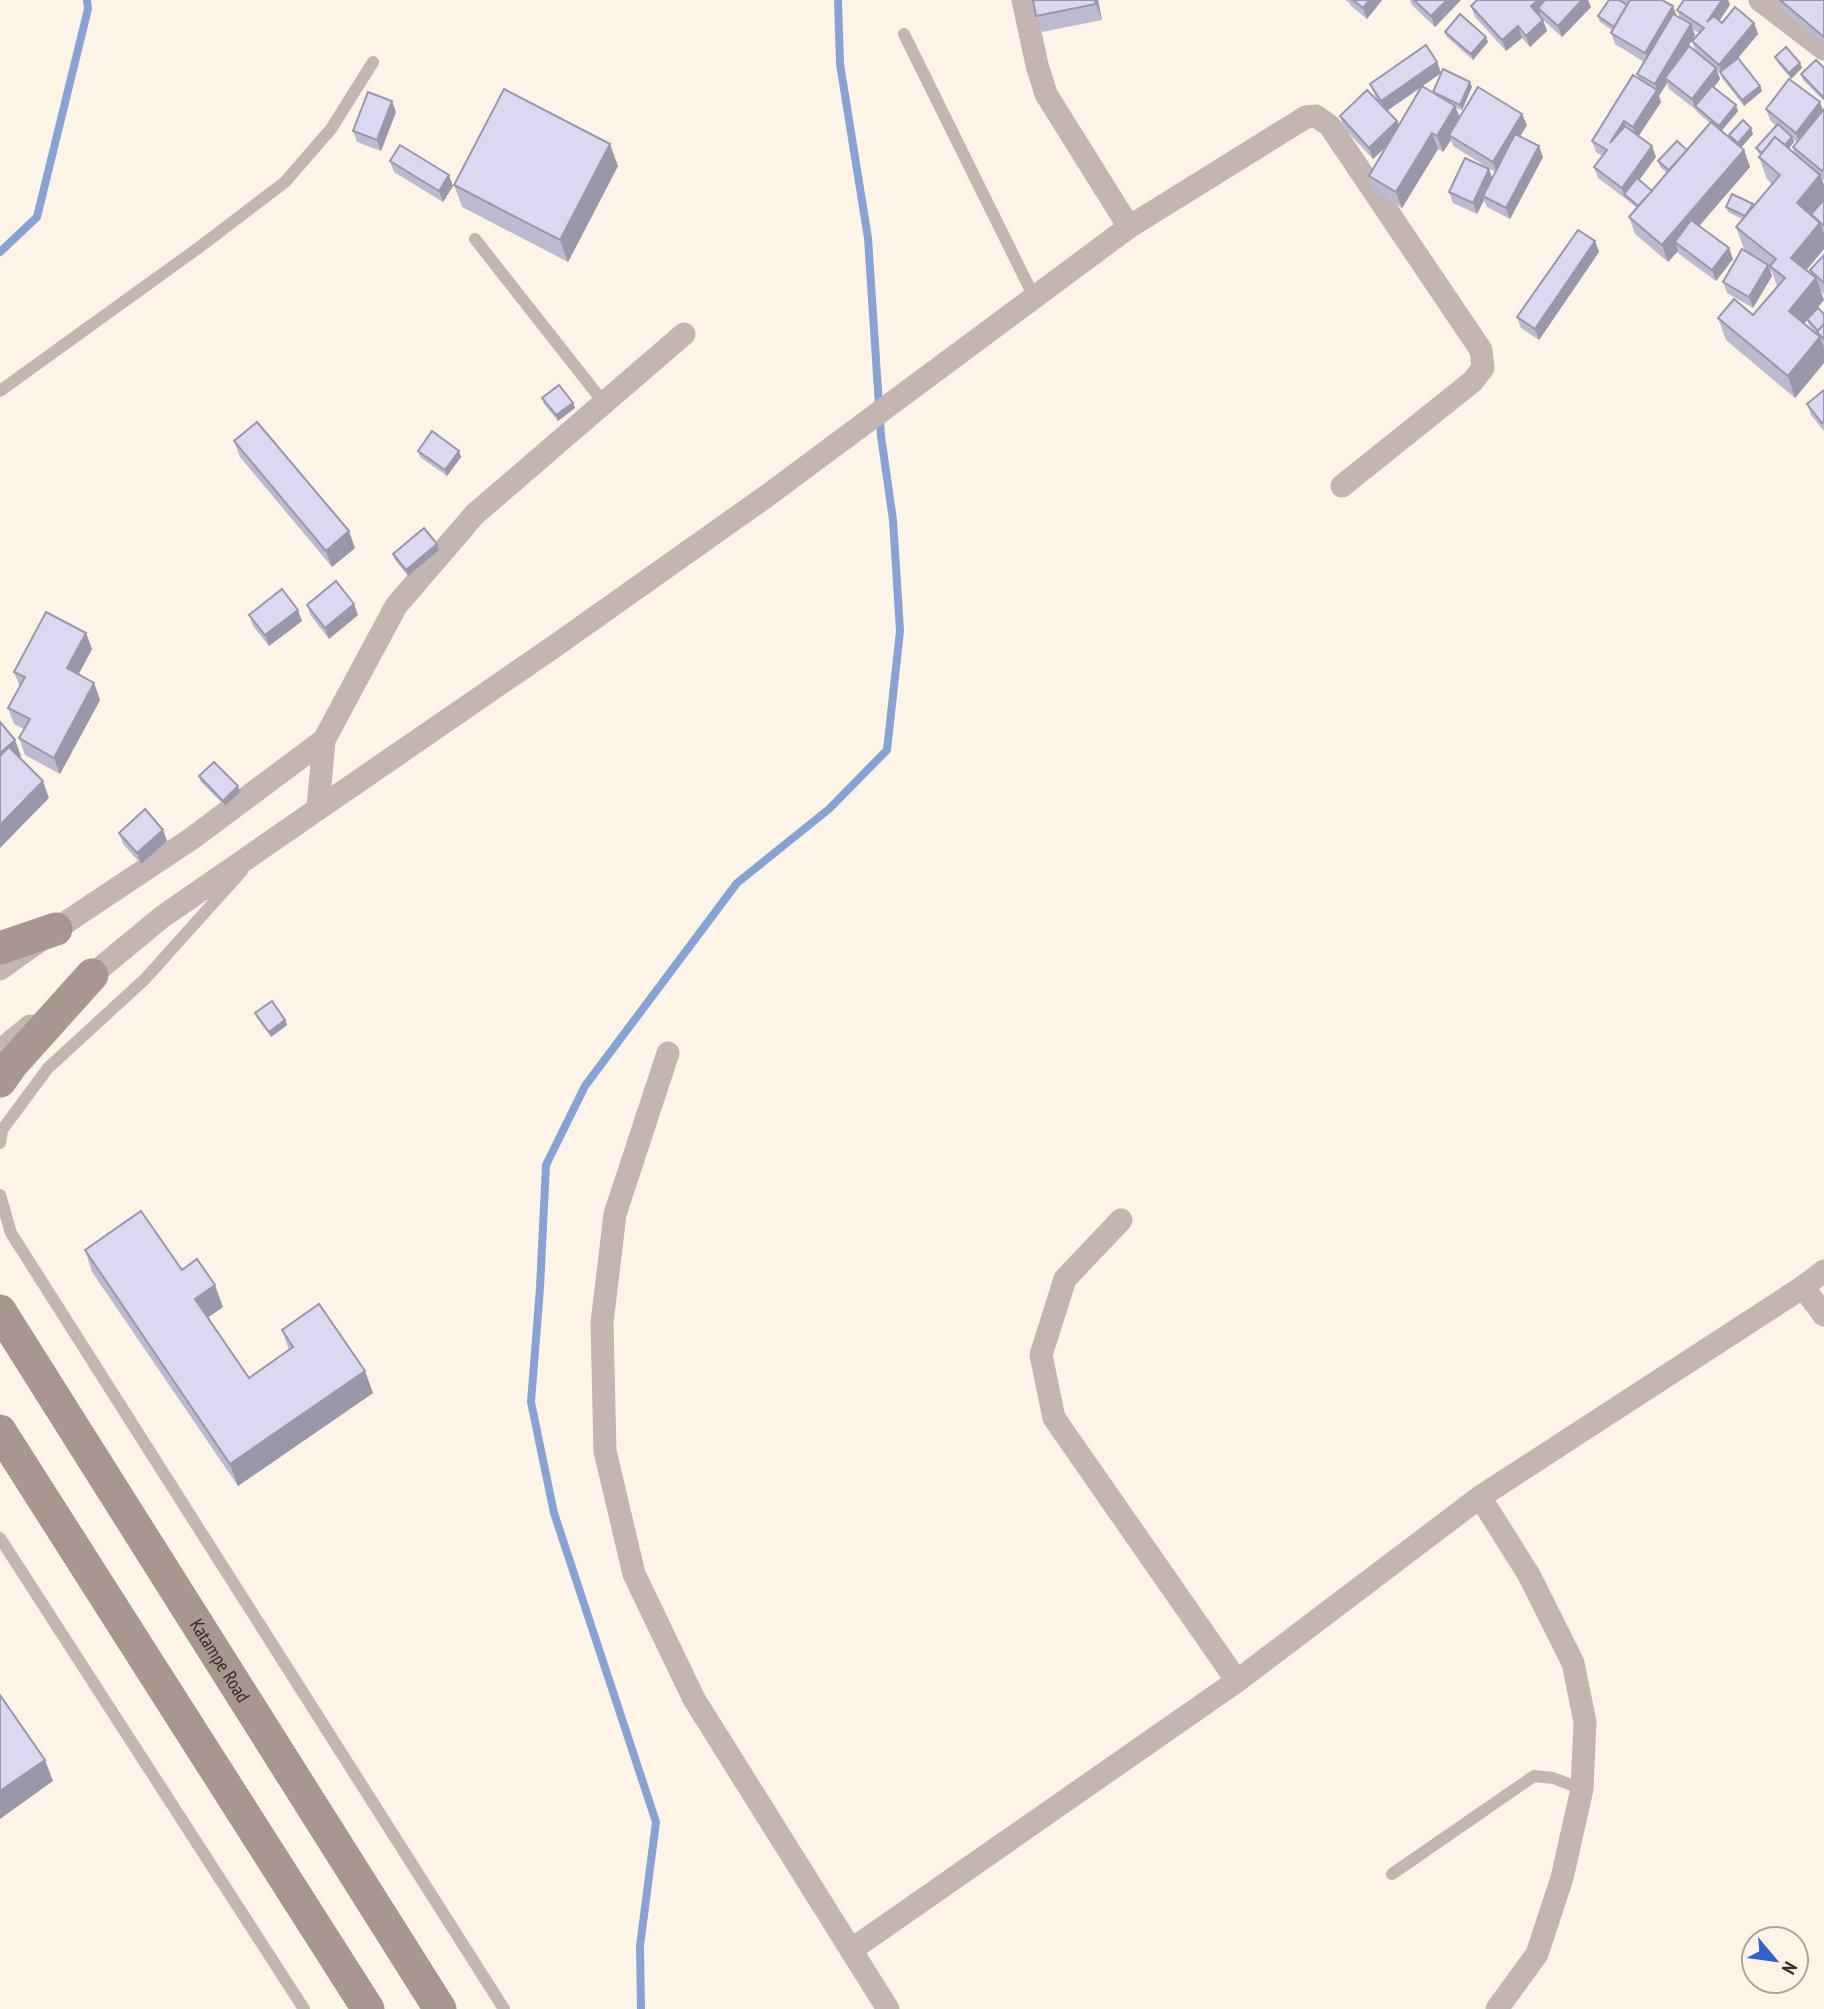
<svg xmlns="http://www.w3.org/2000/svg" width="1824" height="2009" font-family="'PT Sans Narrow',sans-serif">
	<rect width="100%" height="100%" fill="#fff4e7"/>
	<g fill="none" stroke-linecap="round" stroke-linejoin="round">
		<g stroke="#86a3d3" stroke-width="8">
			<polyline points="0,252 37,217 88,9 87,0"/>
			<polyline points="641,2009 640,1946 656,1822 554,1513 531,1402 540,1288 546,1165 585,1086 737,883 829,809 887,750 900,631 893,520 881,436 868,238 840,64 838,0"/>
		</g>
		<g stroke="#c2b5b2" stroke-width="12">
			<polyline points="904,34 1034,297"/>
			<polyline points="475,239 604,403"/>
			<polyline points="0,391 201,246 285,182 331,129 373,62"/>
			<polyline points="0,1143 2,1130 48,1068 145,979 242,871"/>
			<polyline points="0,1195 11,1233 504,2009"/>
			<polyline points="0,1538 304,2009"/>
			<polyline points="1392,1874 1534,1776 1553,1778 1582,1789"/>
		</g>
		<g stroke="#c2b5b2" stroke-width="23">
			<polyline points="1760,0 1824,49"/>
			<polyline points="1129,227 1306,117 1316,116 1330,126 1481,350 1483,368 1473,381 1342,486"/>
			<polyline points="318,809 552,648 764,498 1129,227 1046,94 1037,65 1023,0"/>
			<polyline points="0,969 56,929 191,839 324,740"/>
			<polyline points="81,984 162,917 318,809 324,740 396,606 475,514 684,334"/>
			<polyline points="0,1051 30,1026"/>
			<polyline points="668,1053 615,1214 602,1323 605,1451 634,1574 694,1699 888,2009"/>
			<polyline points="1121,1220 1065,1279 1041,1355 1054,1418 1237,1681"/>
			<polyline points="1803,1287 1824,1315"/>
			<polyline points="1480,1497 1529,1575 1573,1663 1585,1722 1582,1789 1562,1878 1537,1954 1497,2009"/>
			<polyline points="851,1950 1237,1681 1480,1497 1803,1287 1824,1271"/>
		</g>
		<g stroke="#a99690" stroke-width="33">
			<polyline points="0,948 56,929"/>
			<polyline points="0,1081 12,1064 92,975"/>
			<path id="s1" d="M 0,1311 L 440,2009"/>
			<polyline points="0,1431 368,2009"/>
		</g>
	</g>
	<g fill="#bdbacf" fill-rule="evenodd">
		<polygon points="1033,0 1098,0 1102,20 1042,32 1036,16"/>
		<polygon points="1345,0 1382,0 1367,19 1351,6 1349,2"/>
		<polygon points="1410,0 1461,0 1435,27 1412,5"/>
		<path d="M 1620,0 L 1662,0 L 1673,6 L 1677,16 L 1680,18 L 1677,10 L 1683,1 L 1682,0 L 1728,0 L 1730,5 L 1719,21 L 1722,23 L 1754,23 L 1758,34 L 1738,58 L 1760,86 L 1762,91 L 1744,106 L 1722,78 L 1720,73 L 1717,70 L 1720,79 L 1714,87 L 1738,111 L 1722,131 L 1730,138 L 1729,135 L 1753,134 L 1741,147 L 1744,150 L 1750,167 L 1699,226 L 1729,248 L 1733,259 L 1716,281 L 1679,254 L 1678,251 L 1668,262 L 1635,234 L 1629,217 L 1637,208 L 1626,199 L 1598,178 L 1594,167 L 1602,156 L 1596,152 L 1592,141 L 1639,79 L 1637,74 L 1644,62 L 1615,44 L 1611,33 L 1612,30 L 1600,22 L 1598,16 ZM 1692,29 L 1699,33 L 1692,41 L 1696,52 L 1686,50 L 1695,35 ZM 1667,83 L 1669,89 L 1696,110 L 1697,112 L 1710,123 L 1687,150 L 1658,161 L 1660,167 L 1667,173 L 1652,191 L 1639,180 L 1656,157 L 1639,136 L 1661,102 L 1658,95 L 1659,96 Z"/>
		<polygon points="1778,0 1824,0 1824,45 1781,9"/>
		<polygon points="1471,6 1591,7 1562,37 1543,20 1547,31 1530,47 1522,38 1506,51 1475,17"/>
		<polygon points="1445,32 1488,42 1473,60 1447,37"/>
		<polygon points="1775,57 1800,63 1802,68 1791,79 1777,62"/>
		<path d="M 1437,62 L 1441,73 L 1472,87 L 1462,110 L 1456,108 L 1460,117 L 1527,125 L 1520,137 L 1543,157 L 1510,219 L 1487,207 L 1484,200 L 1477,214 L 1453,203 L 1449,192 L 1492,178 L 1495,172 L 1453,146 L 1451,140 L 1443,152 L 1438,149 L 1402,208 L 1375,192 L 1369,176 L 1388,145 L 1373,159 L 1344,128 L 1340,116 L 1377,100 L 1370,84 ZM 1441,73 L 1433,92 L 1423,86 ZM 1422,87 L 1399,126 L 1397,121 L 1387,111 Z"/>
		<polygon points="1824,68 1824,101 1803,80 1801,74"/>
		<path d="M 1766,109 L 1822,110 L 1824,109 L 1824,181 L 1822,179 L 1824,185 L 1824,249 L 1806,270 L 1812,275 L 1810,270 L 1824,255 L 1824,294 L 1820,291 L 1824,300 L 1811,315 L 1824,314 L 1824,363 L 1795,398 L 1726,340 L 1718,318 L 1753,315 L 1777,286 L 1772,272 L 1770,270 L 1772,276 L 1753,308 L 1727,293 L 1723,282 L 1749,253 L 1744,249 L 1736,227 L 1742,219 L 1728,212 L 1726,207 L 1754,206 L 1772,184 L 1767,179 L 1759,157 L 1761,155 L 1759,154 L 1756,148 L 1776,126 L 1770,120 ZM 1793,139 L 1797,142 L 1793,147 L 1795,154 L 1789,149 L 1794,142 ZM 1807,320 L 1809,325 L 1818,335 L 1804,324 Z"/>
		<polygon points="396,112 381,151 357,142 353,131"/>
		<polygon points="390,161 453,186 443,202 394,172"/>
		<polygon points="618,166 568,262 462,207 454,185"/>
		<polygon points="1595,241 1599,252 1539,340 1521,328 1517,317"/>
		<polygon points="1824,390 1824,431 1811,415 1807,404"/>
		<polygon points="542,398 573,403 575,408 558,421 544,404"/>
		<polygon points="234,441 355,548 332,567 240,457"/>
		<polygon points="418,451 459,451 461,457 447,476 420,457"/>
		<polygon points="439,550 408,576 395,560 393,554"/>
		<polygon points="307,605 358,615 329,639 311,616"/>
		<polygon points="249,615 302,621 269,646 253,626"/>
		<polygon points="86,633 92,649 78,675 94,683 100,700 60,774 25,755 19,738 24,729 14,724 8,708 20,687 14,672"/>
		<polygon points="199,776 240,792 225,806 201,782"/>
		<polygon points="163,830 167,841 141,864 123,844 119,833"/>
		<polygon points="255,1013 285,1020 287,1025 271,1037 257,1018"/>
		<polygon points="85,1250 182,1270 223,1307 207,1318 249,1378 289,1350 282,1330 373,1393 238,1486 92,1272"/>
	</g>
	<g fill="#9a97a9">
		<polygon points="1095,0 1098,0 1102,20 1096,4"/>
		<polygon points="1369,0 1382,0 1367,19 1363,8"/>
		<polygon points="1447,0 1461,0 1435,27 1431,16"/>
		<polygon points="1538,0 1554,0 1538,8 1540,13 1535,17 1531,6"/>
		<polygon points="1582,0 1588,0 1591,7 1562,37 1558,26"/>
		<polygon points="1722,0 1728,0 1730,5 1711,33 1707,22"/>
		<polygon points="1673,6 1677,17 1649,64 1645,53"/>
		<polygon points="1543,20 1547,31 1530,47 1526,36"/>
		<polygon points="1754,23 1758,34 1723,76 1719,65"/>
		<polygon points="1691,24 1695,35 1668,80 1665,78 1667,83 1659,96 1655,84"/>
		<polygon points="1518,26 1522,38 1506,51 1502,40"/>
		<polygon points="1486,37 1488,42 1473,60 1471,54"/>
		<polygon points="1437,62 1441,73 1385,112 1381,101"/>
		<polygon points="1800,63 1802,68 1791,79 1789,73"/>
		<polygon points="1716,68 1720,79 1698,108 1695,106 1696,110 1692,99"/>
		<polygon points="1470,82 1472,87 1462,110 1460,105"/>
		<polygon points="1760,86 1762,91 1744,106 1742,100"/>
		<polygon points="1657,90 1661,102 1637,138 1633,127"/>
		<polygon points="392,101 396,112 381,151 377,140"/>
		<polygon points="1820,102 1824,114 1800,144 1796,133"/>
		<polygon points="1736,105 1738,111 1721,131 1719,126"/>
		<polygon points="1455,106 1461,122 1449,135 1451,140 1443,152 1437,136"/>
		<polygon points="1522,114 1527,125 1497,173 1493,162"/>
		<polygon points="1397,121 1401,132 1373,159 1369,148"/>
		<polygon points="1624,121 1628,133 1610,143"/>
		<polygon points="1751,128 1753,134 1740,149 1738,143"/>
		<polygon points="1432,133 1438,149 1402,208 1396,192"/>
		<polygon points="1792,137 1794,142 1773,167 1771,161"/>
		<polygon points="610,144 618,166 568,262 560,240"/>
		<polygon points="1539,146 1543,157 1510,219 1506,208"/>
		<polygon points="1652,146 1656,157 1627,197 1624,194 1622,188"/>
		<polygon points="1744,150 1750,167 1681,247 1675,242 1678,251 1668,262 1662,245"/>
		<polygon points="1489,169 1493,180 1483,196 1484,200 1477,214 1473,203"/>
		<polygon points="449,175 453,186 443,202 439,191"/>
		<polygon points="1820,175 1824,185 1824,201 1812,216 1797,203"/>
		<polygon points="1820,223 1824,234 1824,249 1799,279 1791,258"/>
		<polygon points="1595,241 1599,252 1539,340 1535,329"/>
		<polygon points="1729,248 1733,259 1716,281 1712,270"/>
		<polygon points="1768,265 1772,276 1753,308 1749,297"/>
		<polygon points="1816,278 1824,300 1797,332 1789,311"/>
		<polygon points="1820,337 1824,348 1824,363 1795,398 1788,376"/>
		<polygon points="573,403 575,408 558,421 556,415"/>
		<polygon points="459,451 461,457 447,476 445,470"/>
		<polygon points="349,531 355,548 332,567 326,551"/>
		<polygon points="437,544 439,550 408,576 406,570"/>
		<polygon points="354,604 358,615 329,639 325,628"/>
		<polygon points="298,610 302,621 269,646 265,635"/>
		<polygon points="86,633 92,649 73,685 67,668"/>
		<polygon points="94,683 100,700 60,774 54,758"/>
		<polygon points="15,740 21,756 0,774 0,753"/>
		<polygon points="43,781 49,798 0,848 0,825"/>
		<polygon points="238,786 240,792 225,806 223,801"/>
		<polygon points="163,830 167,841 141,864 137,853"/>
		<polygon points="285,1020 287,1025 271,1037 269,1032"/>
		<polygon points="215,1285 223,1307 203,1321 195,1299"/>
		<polygon points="365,1371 373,1393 238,1486 230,1464"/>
		<polygon points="45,1760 53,1781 0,1819 0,1791"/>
	</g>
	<g fill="#dcd8f1" stroke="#9a97a9" stroke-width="2">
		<polygon points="1033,0 1095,0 1096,4 1036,16"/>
		<polygon points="1353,0 1369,0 1363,8"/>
		<polygon points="1414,0 1447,0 1431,16"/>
		<polygon points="1477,0 1538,0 1531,6 1543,20 1526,36 1518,26 1502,40 1471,6"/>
		<polygon points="1545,0 1582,0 1558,26 1538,8"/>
		<polygon points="1609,0 1619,0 1627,5 1614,27 1598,16"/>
		<polygon points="1630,0 1662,0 1673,6 1645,53 1611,33"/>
		<polygon points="1684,0 1722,0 1707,22 1714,16 1722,23 1735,7 1754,23 1719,65 1692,41 1704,28 1677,10"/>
		<polygon points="1780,0 1824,0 1824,37"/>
		<polygon points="1460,14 1486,37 1471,54 1445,32"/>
		<polygon points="1673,14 1691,24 1655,84 1637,74"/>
		<polygon points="1426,45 1437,62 1381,101 1370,84"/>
		<polygon points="1689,46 1716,68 1692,99 1665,78"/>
		<polygon points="1786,47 1800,63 1789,73 1775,57"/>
		<polygon points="1738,58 1760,86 1742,100 1720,72"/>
		<polygon points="1816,60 1824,68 1824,98 1801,74"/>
		<polygon points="1443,69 1470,82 1460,105 1433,92"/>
		<polygon points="1633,75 1657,90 1633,127 1624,121 1610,143 1625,126 1652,146 1622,188 1594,167 1607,150 1592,141"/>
		<polygon points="1789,79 1820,102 1796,133 1766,109"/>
		<polygon points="1422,86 1455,106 1437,136 1432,133 1396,192 1369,176"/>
		<polygon points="1712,86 1736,105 1719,126 1695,106"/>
		<polygon points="1478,87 1522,114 1493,162 1449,135"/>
		<polygon points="504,89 610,144 560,240 454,185"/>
		<polygon points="1367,90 1397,121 1369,148 1340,116"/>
		<polygon points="368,92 392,101 377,140 353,131"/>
		<polygon points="1824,109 1824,168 1822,171 1793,147"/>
		<polygon points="1743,120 1751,128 1738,143 1729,135"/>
		<polygon points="1711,122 1744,150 1662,245 1629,217"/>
		<polygon points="1778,124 1792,137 1785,145 1775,137 1762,153 1756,148"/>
		<polygon points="1515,134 1539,146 1506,208 1483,196"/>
		<polygon points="1775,137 1820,175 1797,203 1820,223 1791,258 1816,278 1789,311 1820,337 1788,376 1718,318 1734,299 1753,315 1785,278 1770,266 1776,259 1736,227 1780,175 1759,157"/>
		<polygon points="1677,141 1687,150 1669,170 1658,161"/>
		<polygon points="400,145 449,175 439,191 390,161"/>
		<polygon points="1465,158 1489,169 1473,203 1449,192"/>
		<polygon points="1637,178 1652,191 1638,206 1624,194"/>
		<polygon points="1732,194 1753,204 1745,216 1726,207"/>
		<polygon points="1824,200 1824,226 1811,214"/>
		<polygon points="1691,220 1729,248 1712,270 1675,242"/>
		<polygon points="1578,230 1595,241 1535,329 1517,317"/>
		<polygon points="1742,249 1768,265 1749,297 1723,282"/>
		<polygon points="1824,255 1824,283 1810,270"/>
		<polygon points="1818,308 1824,314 1824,324 1818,331 1807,319"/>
		<polygon points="1824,324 1824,339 1817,332"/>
		<polygon points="559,385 573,403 556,415 542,398"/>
		<polygon points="1824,390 1824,421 1822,423 1807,404"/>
		<polygon points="257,422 349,531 326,551 234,441"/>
		<polygon points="432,431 459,451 445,470 418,451"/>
		<polygon points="424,528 437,544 406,570 393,554"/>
		<polygon points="336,581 354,604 325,628 307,605"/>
		<polygon points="282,589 298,610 265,635 249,615"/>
		<polygon points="46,612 86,633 67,668 94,683 54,758 19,738 30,719 8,708 25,677 14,672"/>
		<polygon points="0,722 15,740 0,753"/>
		<polygon points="9,747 43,781 0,825 0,756"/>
		<polygon points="214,762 238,786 223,801 199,776"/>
		<polygon points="145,809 163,830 137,853 119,833"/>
		<polygon points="272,1001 285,1020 269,1032 255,1013"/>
		<polygon points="141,1211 182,1270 197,1259 215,1285 195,1299 249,1378 293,1347 282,1330 319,1304 365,1371 230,1464 85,1250"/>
		<polygon points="0,1695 45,1760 0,1791"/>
	</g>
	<g text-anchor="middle" stroke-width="7" stroke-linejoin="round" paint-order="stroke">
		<g font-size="19" fill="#352e26" stroke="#fff4e7">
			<text dy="7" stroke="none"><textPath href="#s1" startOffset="413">Katampe Road</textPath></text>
		</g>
	</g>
	<g transform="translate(1775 1960) rotate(119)"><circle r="33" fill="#fff4e7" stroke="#aea59a" stroke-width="2"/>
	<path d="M0-5L12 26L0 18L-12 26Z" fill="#3363d2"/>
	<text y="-10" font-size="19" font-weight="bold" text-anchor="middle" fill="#352e26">N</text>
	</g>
</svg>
